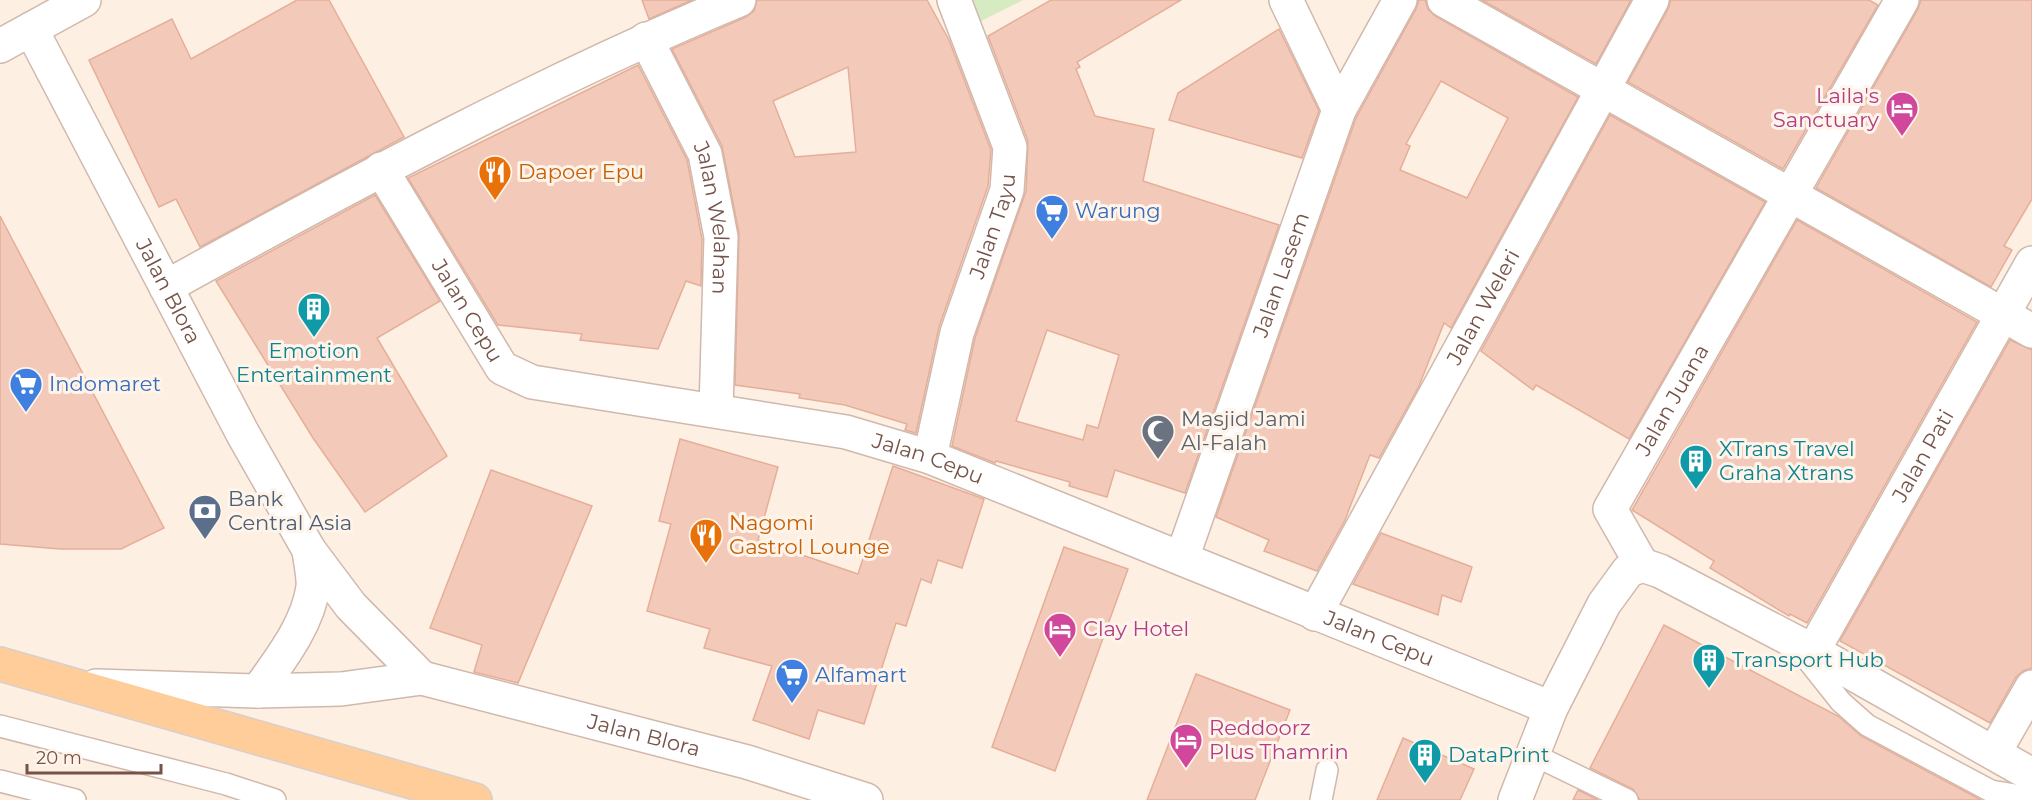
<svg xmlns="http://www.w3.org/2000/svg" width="2032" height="800" font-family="Montserrat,sans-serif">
	<rect width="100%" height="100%" fill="#fdf0e3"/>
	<polygon fill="#d6ebc1" points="961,0 1023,0 973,25"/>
	<g fill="#f3cab9" stroke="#e6ae99" stroke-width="1.5" fill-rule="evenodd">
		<polygon points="297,0 329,0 404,137 200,247 176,199 159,207 89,60 172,19 191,59"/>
		<polygon points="642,0 692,0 649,19"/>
		<path d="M 757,0 L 927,0 L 949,40 L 991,150 L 988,186 L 939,327 L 916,433 L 905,430 L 907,424 L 845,405 L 799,398 L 800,394 L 735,385 L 739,233 L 722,146 L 672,49 L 746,17 L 754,11 ZM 848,67 L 856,152 L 795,157 L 773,101 Z"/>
		<path d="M 1051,0 L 1181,0 L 1077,62 L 1080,67 L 1076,69 L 1095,116 L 1154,129 L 1143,181 L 1279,225 L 1185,493 L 1115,470 L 1107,497 L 1069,486 L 1070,482 L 996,461 L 995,463 L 952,446 L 975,338 L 1026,191 L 1028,141 L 988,36 ZM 1047,330 L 1119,355 L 1098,428 L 1087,425 L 1083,440 L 1016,421 Z"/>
		<path d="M 1419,0 L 1425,0 L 1428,9 L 1435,16 L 1578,97 L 1451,328 L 1444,323 L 1419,386 L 1379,458 L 1370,455 L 1345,520 L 1317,571 L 1264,551 L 1269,540 L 1216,517 L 1356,118 L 1416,9 ZM 1441,81 L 1508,118 L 1467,198 L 1400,170 L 1410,146 L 1406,144 Z"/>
		<polygon points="1482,0 1631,0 1596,64"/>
		<polygon points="1671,0 1869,0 1878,5 1783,169 1628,82 1668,9"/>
		<polygon points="1921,0 2032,0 2032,199 2004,246 2012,250 1991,287 1816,188 1918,9"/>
		<polygon points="1279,29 1319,111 1302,158 1169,120 1178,93"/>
		<polygon points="638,65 687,160 702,239 701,286 686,281 658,349 580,340 582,334 498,325 408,178"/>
		<polygon points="1610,115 1765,202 1629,439 1536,385 1533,390 1481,351"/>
		<polygon points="375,195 440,301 377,338 447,456 365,512 313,438 216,281"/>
		<polygon points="0,216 164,528 121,549 60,549 0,544"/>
		<polygon points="1797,220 1977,322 1807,623 1790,614 1789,616 1710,568 1714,561 1632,510"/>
		<polygon points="2010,340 2032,350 2032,668 2023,671 2016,677 1990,723 1840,641"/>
		<polygon points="680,439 778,467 758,540 858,574 893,466 984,499 962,568 938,560 931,583 921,579 906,626 896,623 864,724 818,710 809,739 753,720 772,666 704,648 710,629 647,611 671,524 659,521"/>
		<polygon points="491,470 592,506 518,683 474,672 482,645 430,628"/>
		<polygon points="1381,533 1472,567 1461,602 1442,595 1438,615 1353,584"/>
		<polygon points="1064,547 1128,569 1055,771 992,747"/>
		<polygon points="1664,625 1838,716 1861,736 1981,800 1640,800 1633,789 1590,768"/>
		<polygon points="1196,674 1290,710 1255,800 1147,800"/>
		<polygon points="1403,738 1474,769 1460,800 1377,800"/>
		<polygon points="1578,790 1598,800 1573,800"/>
	</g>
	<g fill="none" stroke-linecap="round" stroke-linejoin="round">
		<defs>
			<g id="service">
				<polyline points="1802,653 1841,702 1867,725 1991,791 2032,798"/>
				<polyline points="0,726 226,784 275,800"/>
				<polyline points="1532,754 1627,800"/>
				<polyline points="0,781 75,800"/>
				<polyline points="1321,800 1327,770"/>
			</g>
			<g id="minor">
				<polyline points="1286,0 1339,110"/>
				<polyline points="1444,0 2032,331"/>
				<path id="s1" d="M 646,39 L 705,154 L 721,237 L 716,410"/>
				<path id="s2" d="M 381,169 L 502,368 L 532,382 L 846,432 L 930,457 L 1551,708"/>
				<path d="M 166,287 C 352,184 542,82 739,0"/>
				<path id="s3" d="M 930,457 L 957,333 L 1007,190 L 1010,147 L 954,0"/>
				<path id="s4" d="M 1182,558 L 1339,110 L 1400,0"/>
				<path id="s5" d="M 1642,565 L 1610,509 L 1902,0"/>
				<path id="s6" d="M 1315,614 L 1652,0"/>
				<path id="s7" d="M 1813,651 L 2032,263"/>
				<polyline points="1994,753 2032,687"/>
			</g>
			<g id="tertiary">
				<path id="s8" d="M 31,29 L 243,434 L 309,550 L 351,606 L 422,678"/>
				<polyline points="0,46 84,0"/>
				<path id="s9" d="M 96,686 L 258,691 L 341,689 L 422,678 L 747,762 L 866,800"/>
				<path d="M 258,691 C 279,661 308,625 313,587 C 314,576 310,561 309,550"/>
				<polyline points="1515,800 1551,708 1604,604 1628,571 1642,565 1660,571 1813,651 2032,775"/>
			</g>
			<polyline id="primary" points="0,664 475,800"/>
		</defs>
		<use href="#service" stroke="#d1b8ac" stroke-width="24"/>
		<use href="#minor" stroke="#d1b8ac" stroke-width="36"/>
		<use href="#tertiary" stroke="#d1b8ac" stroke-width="36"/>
		<use href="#primary" stroke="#d9cfcc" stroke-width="36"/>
		<use href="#service" stroke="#fff" stroke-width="21"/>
		<use href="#minor" stroke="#fff" stroke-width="33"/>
		<use href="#tertiary" stroke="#fff" stroke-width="33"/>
		<use href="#primary" stroke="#fecd99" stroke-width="33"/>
	</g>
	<defs>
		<symbol id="hotel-pin" viewBox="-11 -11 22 30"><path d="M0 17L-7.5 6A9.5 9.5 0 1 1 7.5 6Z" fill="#d1479c" stroke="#fff4e9"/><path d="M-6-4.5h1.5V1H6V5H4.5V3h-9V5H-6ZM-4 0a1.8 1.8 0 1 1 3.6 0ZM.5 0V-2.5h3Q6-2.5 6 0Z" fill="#fff"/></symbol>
		<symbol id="restaurant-pin" viewBox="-11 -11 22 30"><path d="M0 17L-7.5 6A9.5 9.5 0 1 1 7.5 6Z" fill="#e8710a" stroke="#fff4e9"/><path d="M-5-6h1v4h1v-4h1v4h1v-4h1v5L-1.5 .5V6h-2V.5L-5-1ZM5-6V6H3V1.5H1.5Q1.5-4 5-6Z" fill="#fff"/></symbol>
		<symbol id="supermarket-pin" viewBox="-11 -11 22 30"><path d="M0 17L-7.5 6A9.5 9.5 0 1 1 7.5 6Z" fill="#3f7fe0" stroke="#fff4e9"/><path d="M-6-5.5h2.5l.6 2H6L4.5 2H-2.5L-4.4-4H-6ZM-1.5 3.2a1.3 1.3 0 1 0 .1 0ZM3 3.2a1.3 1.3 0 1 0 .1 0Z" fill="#fff"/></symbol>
		<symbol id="building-pin" viewBox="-11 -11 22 30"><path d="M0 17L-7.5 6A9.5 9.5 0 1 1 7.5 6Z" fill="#0f9aa8" stroke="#fff4e9"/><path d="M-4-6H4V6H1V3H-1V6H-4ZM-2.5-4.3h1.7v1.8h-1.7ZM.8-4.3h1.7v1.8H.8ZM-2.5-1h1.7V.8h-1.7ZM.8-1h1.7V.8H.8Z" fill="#fff"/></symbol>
		<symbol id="mosque-pin" viewBox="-11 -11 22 30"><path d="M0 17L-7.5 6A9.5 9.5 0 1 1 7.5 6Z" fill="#6b7280" stroke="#fff4e9"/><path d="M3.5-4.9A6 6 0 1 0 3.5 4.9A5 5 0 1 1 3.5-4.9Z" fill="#fff"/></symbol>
		<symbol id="bank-pin" viewBox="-11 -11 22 30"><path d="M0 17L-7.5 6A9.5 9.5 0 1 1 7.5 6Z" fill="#5c6f8a" stroke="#fff4e9"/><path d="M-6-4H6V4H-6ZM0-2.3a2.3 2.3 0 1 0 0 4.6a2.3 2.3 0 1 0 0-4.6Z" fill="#fff"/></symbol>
	</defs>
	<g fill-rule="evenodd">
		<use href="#hotel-pin" x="1883" y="89" width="38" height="52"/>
		<use href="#restaurant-pin" x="476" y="153" width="38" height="52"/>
		<use href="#supermarket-pin" x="1033" y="192" width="38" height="52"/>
		<use href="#building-pin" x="295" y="290" width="38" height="52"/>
		<use href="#supermarket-pin" x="7" y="365" width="38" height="52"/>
		<use href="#mosque-pin" x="1139" y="412" width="38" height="52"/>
		<use href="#building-pin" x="1677" y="442" width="38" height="52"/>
		<use href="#bank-pin" x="186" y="492" width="38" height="52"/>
		<use href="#restaurant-pin" x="687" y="516" width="38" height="52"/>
		<use href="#hotel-pin" x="1041" y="610" width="38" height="52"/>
		<use href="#building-pin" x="1690" y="641" width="38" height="52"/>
		<use href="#supermarket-pin" x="773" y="656" width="38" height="52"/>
		<use href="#hotel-pin" x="1167" y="721" width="38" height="52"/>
		<use href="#building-pin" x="1406" y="736" width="38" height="52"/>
	</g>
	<g text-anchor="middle" stroke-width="6" stroke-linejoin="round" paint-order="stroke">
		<g font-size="21" fill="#b23c85" stroke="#fff4e9" text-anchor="start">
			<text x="1879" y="103" text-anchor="end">Laila's<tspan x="1879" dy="24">Sanctuary</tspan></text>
			<text x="1083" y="636">Clay Hotel</text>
			<text x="1209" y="735">Reddoorz<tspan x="1209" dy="24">Plus Thamrin</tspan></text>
		</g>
		<g font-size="21" fill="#c56008" stroke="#fff4e9" text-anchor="start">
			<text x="518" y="179">Dapoer Epu</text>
			<text x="729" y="530">Nagomi<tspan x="729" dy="24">Gastrol Lounge</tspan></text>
		</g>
		<g font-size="21" fill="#366cbe" stroke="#fff4e9" text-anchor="start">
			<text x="1075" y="218">Warung</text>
			<text x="49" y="391">Indomaret</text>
			<text x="815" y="682">Alfamart</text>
		</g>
		<g font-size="21" fill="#765348" stroke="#fff4e9">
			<text dy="7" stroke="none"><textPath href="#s1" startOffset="194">Jalan Welahan</textPath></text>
			<text dy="7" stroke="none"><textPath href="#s3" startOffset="240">Jalan Tayu</textPath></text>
			<text dy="7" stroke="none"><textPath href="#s4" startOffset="300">Jalan Lasem</textPath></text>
			<text dy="7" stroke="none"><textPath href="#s8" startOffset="296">Jalan Blora</textPath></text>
			<text dy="7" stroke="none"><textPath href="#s6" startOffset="350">Jalan Weleri</textPath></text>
			<text dy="7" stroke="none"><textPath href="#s2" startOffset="166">Jalan Cepu</textPath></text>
			<text dy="7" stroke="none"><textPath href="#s5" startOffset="190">Jalan Juana</textPath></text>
			<text dy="7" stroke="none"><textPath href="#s7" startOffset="224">Jalan Pati</textPath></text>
			<text dy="7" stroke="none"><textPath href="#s2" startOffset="670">Jalan Cepu</textPath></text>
			<text dy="7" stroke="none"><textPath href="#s2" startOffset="1156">Jalan Cepu</textPath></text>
			<text dy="7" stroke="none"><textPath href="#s9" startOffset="556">Jalan Blora</textPath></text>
		</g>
		<g font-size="21" fill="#0d838f" stroke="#fff4e9" text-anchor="start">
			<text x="314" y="358" text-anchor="middle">Emotion<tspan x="314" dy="24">Entertainment</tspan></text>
			<text x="1719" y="456">XTrans Travel<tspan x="1719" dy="24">Graha Xtrans</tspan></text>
			<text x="1732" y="667">Transport Hub</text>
			<text x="1448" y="762">DataPrint</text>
		</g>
		<g font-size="21" fill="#5b616d" stroke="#fff4e9" text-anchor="start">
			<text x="1181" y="426">Masjid Jami<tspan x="1181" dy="24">Al-Falah</tspan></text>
		</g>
		<g font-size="21" fill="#4e5e75" stroke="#fff4e9" text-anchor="start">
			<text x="228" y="506">Bank<tspan x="228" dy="24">Central Asia</tspan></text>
		</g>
	</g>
	<path d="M27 764v9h134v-9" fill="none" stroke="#765348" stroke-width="3"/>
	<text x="36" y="764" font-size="18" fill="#765348" stroke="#fff4e9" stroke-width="4.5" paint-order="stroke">20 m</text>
</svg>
